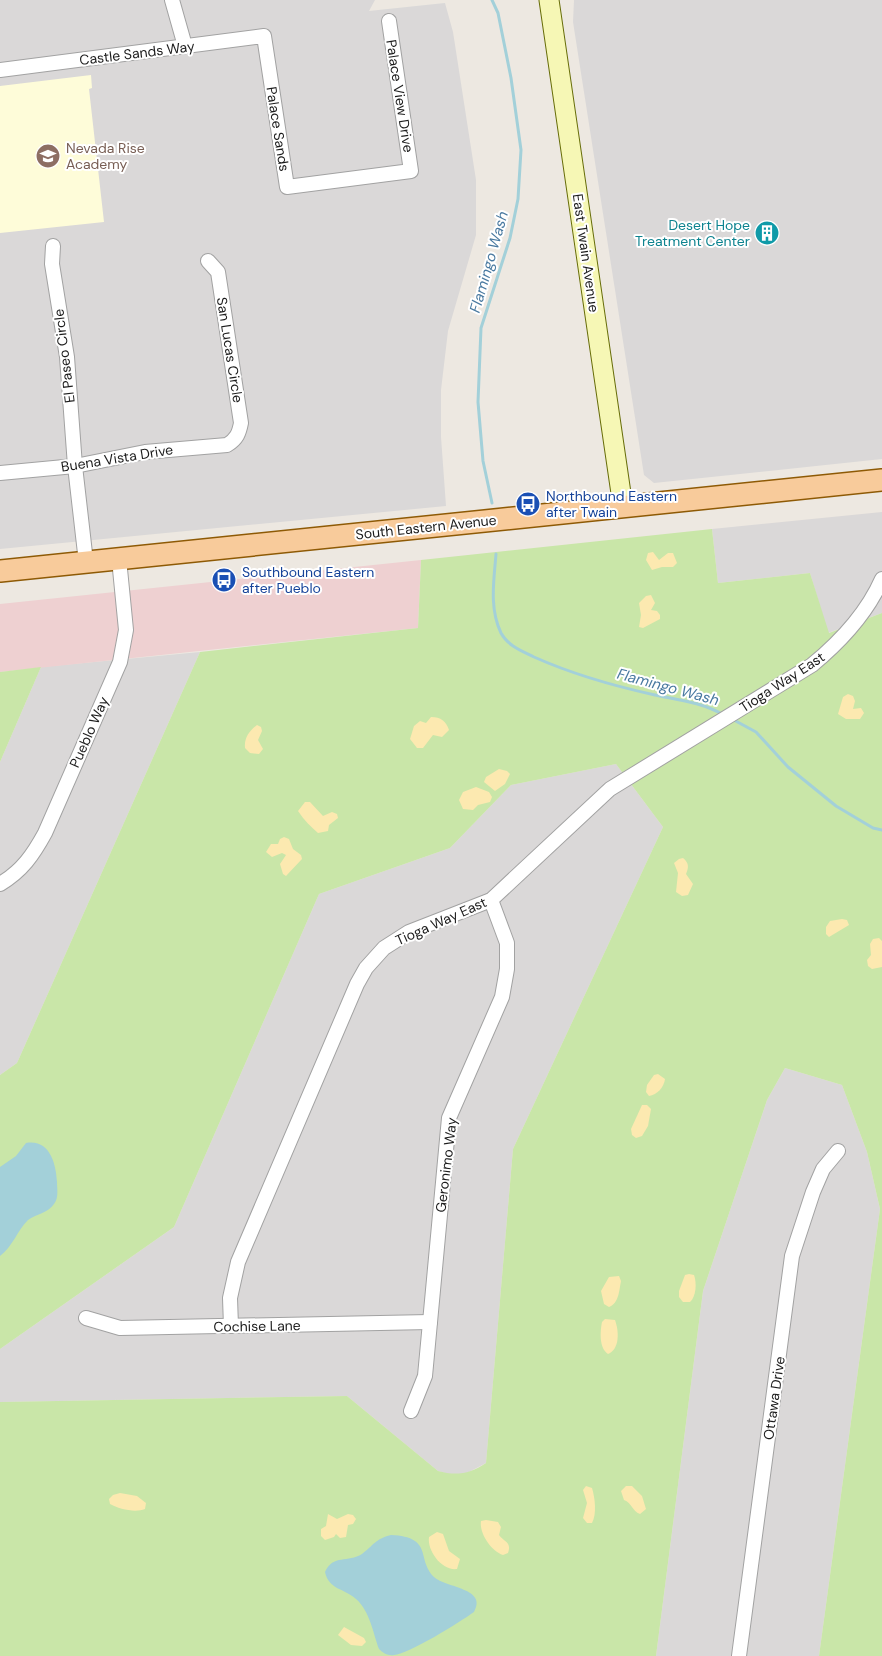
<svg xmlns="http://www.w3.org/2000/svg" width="882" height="1656" font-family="'DM Sans',sans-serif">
	<rect width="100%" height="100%" fill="#ede8e1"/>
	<g fill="#dad8d8">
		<polygon points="0,0 375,0 369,11 445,3 453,32 476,180 476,235 448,331 441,390 441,437 446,506 0,549"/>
		<polygon points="574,0 882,0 882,459 654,483 644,475 573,22"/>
		<polygon points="882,512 882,613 828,633 810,573 718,583 712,529"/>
		<polygon points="200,652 17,1063 0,1075 0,762 41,667"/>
		<polygon points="616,764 663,827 513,1149 486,1463 465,1474 452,1475 438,1471 347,1396 0,1402 0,1349 174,1227 319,894 450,848 511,785"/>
		<polygon points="785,1068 842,1085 867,1152 880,1209 819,1656 656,1656 703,1291 767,1100"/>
	</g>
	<polygon fill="#eed0d1" points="421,560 418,628 0,672 0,604"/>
	<polygon fill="#fefcd9" points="91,75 92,88 89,89 104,222 0,233 0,86"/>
	<g fill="#c9e6a8">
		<path d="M 712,529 L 718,583 L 810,573 L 829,633 L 882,613 L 882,1656 L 819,1656 L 880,1209 L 867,1152 L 842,1085 L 785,1068 L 767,1100 L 703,1291 L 656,1656 L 0,1656 L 0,1402 L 347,1396 L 438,1471 C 456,1476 470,1474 486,1463 L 513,1149 L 663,827 L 616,764 L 511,785 L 450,848 L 319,894 L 174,1227 L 0,1349 L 0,1075 L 17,1063 L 200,652 L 418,628 L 421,560 Z"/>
		<polygon points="41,667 0,762 0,672"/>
	</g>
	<g fill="#fce9b0">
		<polygon points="653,552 659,560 668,553 673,553 677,563 673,567 662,567 652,570 646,560 648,553"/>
		<polygon points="651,595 655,603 651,610 657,611 660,615 660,619 643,628 639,627 641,615 639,603 646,596"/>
		<polygon points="848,694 853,696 855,701 853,709 861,708 864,713 860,719 846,719 838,714 843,697"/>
		<path d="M 431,717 C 441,717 446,721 449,730 L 442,737 L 433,735 L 423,748 L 417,748 L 410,739 L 414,726 L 420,721 L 426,723 Z"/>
		<path d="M 257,725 L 261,727 L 262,731 L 258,740 L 263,749 L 259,754 L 250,753 L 245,748 C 244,738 249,731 257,725 Z"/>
		<polygon points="499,769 507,771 510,774 505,784 495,791 484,782 486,777"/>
		<polygon points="476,787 489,792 492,797 490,802 478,805 473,810 463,809 459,800 463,792"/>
		<path d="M 305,802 L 310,802 L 323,816 L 332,812 L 337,814 L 338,818 L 329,825 L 328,831 L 318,833 C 311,827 304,820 298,811 Z"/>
		<polygon points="284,837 289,839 293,849 301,855 302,859 286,876 283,874 280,864 286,855 282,853 272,857 266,852 271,844 278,844 280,839"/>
		<path d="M 683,858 C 689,863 689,867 686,874 L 693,884 L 688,895 L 682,896 L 676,892 L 678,873 L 674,863 L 679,859 Z"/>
		<polygon points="842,919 847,920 849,925 829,937 826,934 826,927 830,921"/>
		<polygon points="879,938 882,941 882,967 872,969 868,966 867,960 871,955 870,944 873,939"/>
		<path d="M 658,1074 L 665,1079 C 664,1087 657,1095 649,1096 L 646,1092 L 647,1085 L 654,1075 Z"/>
		<polygon points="642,1105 647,1105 651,1109 648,1126 642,1136 636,1138 632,1135 631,1129"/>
		<path d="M 689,1274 L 694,1275 C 697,1283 696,1297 690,1302 L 683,1302 L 679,1297 L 679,1291 L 685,1275 Z"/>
		<path d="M 619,1276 L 621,1281 C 619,1291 619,1303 609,1307 L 604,1304 L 601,1291 L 609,1277 Z"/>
		<path d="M 605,1319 L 615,1320 C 619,1331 620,1349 608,1354 C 599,1348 600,1332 602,1322 Z"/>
		<path d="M 586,1486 L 592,1488 C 595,1498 597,1514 592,1523 L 587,1523 L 583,1518 L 587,1503 L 583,1490 Z"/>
		<path d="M 626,1486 L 632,1486 L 642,1496 L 646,1509 L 640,1514 C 632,1511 632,1503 624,1500 L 621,1491 Z"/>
		<path d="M 120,1493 L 137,1496 L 146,1503 L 145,1509 C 135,1513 119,1509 110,1504 L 109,1499 L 113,1495 Z"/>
		<polygon points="328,1514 337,1519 348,1514 353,1515 356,1519 353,1524 348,1525 346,1537 340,1538 336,1534 334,1537 325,1540 321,1536 321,1529 326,1526"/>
		<path d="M 486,1520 L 498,1522 L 501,1527 L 499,1535 C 504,1542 512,1542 508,1553 L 503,1555 C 491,1551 479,1533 481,1521 Z"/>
		<path d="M 437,1532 L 443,1534 L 449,1551 L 460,1559 L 457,1569 C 442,1571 427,1551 429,1537 Z"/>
		<polygon points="344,1627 364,1638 366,1642 362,1646 351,1645 338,1635"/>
	</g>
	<g fill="#a3d0d9">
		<path d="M 26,1143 C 50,1139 56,1164 57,1182 C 57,1189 59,1198 54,1204 C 48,1213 36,1214 28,1220 C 17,1231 13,1246 0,1256 L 0,1167 L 16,1156 Z"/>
		<path d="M 391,1535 C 434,1537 416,1559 434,1577 C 446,1588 488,1588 474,1612 C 460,1622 409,1654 394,1655 C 388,1656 383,1653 379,1649 C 373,1633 370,1611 356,1599 C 344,1588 329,1590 325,1572 C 333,1554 348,1563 362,1554 C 374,1545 375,1539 391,1535 Z"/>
	</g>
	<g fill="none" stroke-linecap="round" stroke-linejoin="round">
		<g stroke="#a3d0d9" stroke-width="3">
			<polyline points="492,0 498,13 511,78 521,150 518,199 510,238 481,328 478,402 483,461 492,503"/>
			<path d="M 496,554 C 494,580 489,608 501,633 C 508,646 522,651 534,657 C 572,674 614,686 655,695 C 679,700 701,702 724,715"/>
			<polyline points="732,719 756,732 788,767 836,806 873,828 882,830"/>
		</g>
		<defs>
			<g id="street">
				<polyline points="172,0 185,46"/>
				<polyline points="0,70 264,36 287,187 411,171 389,21"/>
				<polyline points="53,246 52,264 67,357 75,466 86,562"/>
				<path d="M 0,473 L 75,466 L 145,452 L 227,445 C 237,439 239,433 241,423 L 218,272 L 208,261"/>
				<path d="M 0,884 C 22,871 33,855 45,833 L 120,662 L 126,630 L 119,559"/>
				<polyline points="86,1318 120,1328 430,1322"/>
				<path d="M 231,1326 L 230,1298 L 238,1262 L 357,984 L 366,968 L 384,948 L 409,932 L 491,900 L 610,789 L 812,665 C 840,642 867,613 882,579"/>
				<polyline points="411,1411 425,1376 449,1118 502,997 507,969 507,943 491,900"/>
				<polyline points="739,1656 792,1256 813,1192 823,1169 838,1151"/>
			</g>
			<polyline id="secondary" points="549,0 623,507"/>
			<polyline id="primary" points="0,571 882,480"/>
		</defs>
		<use href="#street" stroke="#a2a2a2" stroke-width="16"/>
		<use href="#secondary" stroke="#676d08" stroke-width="21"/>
		<use href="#primary" stroke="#8e5a05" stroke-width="24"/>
		<use href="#street" stroke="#fff" stroke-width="14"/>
		<use href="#secondary" stroke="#f6f7b5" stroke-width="19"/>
		<use href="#primary" stroke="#f8cb9b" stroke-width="21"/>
	</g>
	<defs>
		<symbol id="school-disc" viewBox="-11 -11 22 22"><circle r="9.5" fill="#8d6e63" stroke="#fff"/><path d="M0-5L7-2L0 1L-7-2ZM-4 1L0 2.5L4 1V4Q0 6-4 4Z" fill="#fff"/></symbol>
		<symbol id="building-disc" viewBox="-11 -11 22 22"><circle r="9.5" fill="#0f9aa8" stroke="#fff"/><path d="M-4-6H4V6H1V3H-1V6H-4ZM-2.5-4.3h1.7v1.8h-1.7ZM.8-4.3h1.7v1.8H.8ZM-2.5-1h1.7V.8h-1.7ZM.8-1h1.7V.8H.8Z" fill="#fff"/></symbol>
		<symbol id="bus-disc" viewBox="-11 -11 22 22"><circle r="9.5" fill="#1a4fb4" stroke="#fff"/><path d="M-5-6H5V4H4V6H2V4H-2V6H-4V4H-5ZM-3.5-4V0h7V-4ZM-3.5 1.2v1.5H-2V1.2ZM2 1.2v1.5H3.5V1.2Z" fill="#fff"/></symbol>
	</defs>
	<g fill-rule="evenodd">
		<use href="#school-disc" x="34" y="142" width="28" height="28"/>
		<use href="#building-disc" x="753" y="219" width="28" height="28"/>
		<use href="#bus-disc" x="514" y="490" width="28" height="28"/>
		<use href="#bus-disc" x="210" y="566" width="28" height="28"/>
	</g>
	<g text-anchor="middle" stroke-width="4" stroke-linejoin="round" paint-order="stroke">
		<g font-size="14" fill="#1b1b1b" stroke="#fff">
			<text transform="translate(137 53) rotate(-7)" y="5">Castle Sands Way</text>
			<text transform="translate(400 96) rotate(81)" y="5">Palace View Drive</text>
			<text transform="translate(278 129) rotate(81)" y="5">Palace Sands</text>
			<text transform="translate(586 253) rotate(82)" y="5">East Twain Avenue</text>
			<text transform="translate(230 350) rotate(81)" y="5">San Lucas Circle</text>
			<text transform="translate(64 356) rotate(-97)" y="5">El Paseo Circle</text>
			<text transform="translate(117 458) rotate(-9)" y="5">Buena Vista Drive</text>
			<text transform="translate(426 527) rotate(-6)" y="5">South Eastern Avenue</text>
			<text transform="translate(782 682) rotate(-33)" y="5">Tioga Way East</text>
			<text transform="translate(89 732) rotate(-66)" y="5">Pueblo Way</text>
			<text transform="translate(441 921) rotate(-24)" y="5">Tioga Way East</text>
			<text transform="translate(446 1165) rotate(-83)" y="5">Geronimo Way</text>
			<text transform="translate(257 1326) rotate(-1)" y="5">Cochise Lane</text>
			<text transform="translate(774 1398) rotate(-82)" y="5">Ottawa Drive</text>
		</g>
		<g font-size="14" fill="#785e54" stroke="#fff" text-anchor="start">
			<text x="66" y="153">Nevada Rise<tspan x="66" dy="16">Academy</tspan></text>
		</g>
		<g font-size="14" fill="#0d838f" stroke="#fff" text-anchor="end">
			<text x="750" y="230">Desert Hope<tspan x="750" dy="16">Treatment Center</tspan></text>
		</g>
		<g font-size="14" fill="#164399" stroke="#fff" text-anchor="start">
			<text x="546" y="501">Northbound Eastern<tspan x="546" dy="16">after Twain</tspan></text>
			<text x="242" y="577">Southbound Eastern<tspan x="242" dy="16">after Pueblo</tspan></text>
		</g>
		<g font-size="15" font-style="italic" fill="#4979a0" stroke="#fff">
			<text transform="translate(489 262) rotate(-74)" y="5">Flamingo Wash</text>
			<text transform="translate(668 687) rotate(15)" y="5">Flamingo Wash</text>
		</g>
	</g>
</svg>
